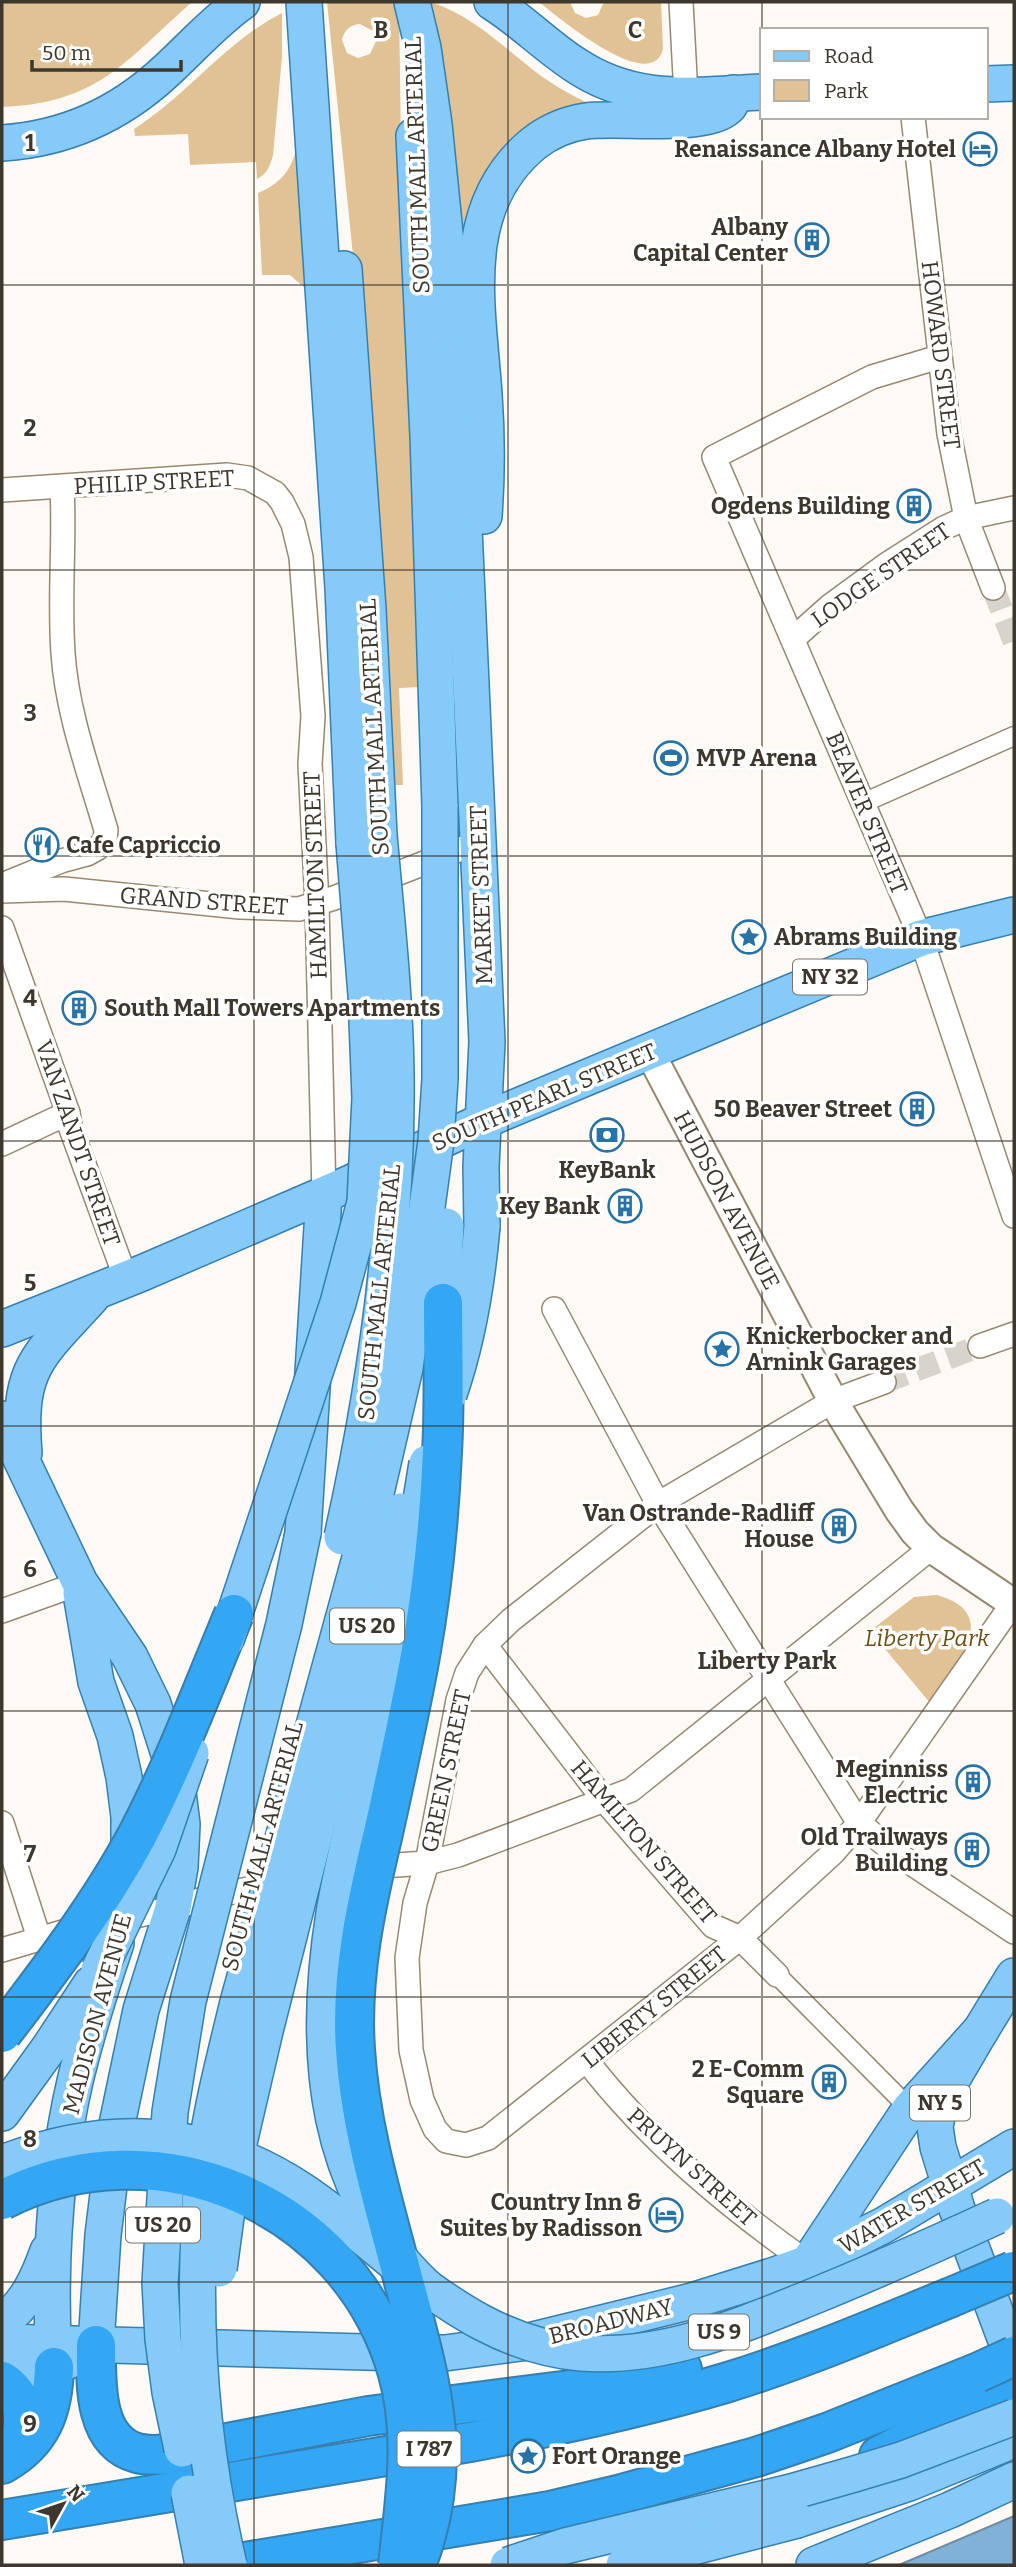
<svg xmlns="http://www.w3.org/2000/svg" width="1016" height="2567" font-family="Bitter,serif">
	<rect width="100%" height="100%" fill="#fdfaf5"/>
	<g fill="#e0c294" fill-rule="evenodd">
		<path d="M 2,2 L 192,2 C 125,61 99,103 2,107 Z"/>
		<path d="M 327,2 L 399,2 L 401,148 L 422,687 L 399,688 L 403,785 L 387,785 L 354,265 ZM 360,24 L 373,31 L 376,41 L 370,54 L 358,58 L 347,53 L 342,40 C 344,30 350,25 360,24 Z"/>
		<path d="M 431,2 C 476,17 507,51 544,78 C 564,92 585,102 607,112 L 562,118 L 462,265 L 434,44 Z"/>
		<path d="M 539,2 L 570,2 L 575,13 L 586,18 L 598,15 L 604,2 L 661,2 L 663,49 C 651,96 557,16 539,2 Z"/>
		<path d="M 282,13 L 282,57 L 273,155 C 270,166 268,173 257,179 L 256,162 L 190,165 L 188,134 L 135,136 L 134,129 C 188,95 225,42 282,13 Z"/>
		<path d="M 297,146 L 307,286 L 305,288 L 290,275 L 262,275 L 258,193 C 280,184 292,170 297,146 Z"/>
		<path d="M 937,1595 C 1005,1614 954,1669 931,1704 L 870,1631 L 914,1597 Z"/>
	</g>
	<polygon fill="#82b1d7" stroke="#6e8ca4" stroke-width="2" points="1014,2516 1014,2565 899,2565"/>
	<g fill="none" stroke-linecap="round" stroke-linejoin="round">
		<g stroke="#d7d3cd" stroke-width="23" stroke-dasharray="23 11" stroke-linecap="butt">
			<polyline points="993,588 1014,641"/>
			<polyline points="884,1382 980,1346"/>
		</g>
		<defs>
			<g id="pedestrian">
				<polyline points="863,803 1014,736"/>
				<polyline points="777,1975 910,2109"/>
			</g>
			<g id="minor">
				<polyline points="681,2 686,95"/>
				<polyline points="913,117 949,434 966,518 993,588"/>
				<polyline points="939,357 872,377 714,457 921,938 1014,1216"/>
				<polyline points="2,490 227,475 248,478 275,493 282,502 293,524 301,557 313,716 310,764 317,904 324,1195"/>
				<polyline points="793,639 830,606 886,565 944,528 966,518 1014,508"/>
				<path d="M 2,885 L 61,861 L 87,854 L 98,848 L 105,840 L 106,830 C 89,772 67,713 63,653 C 59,597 65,542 62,487"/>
				<polyline points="2,891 64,889 240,907 299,909 334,898 479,842"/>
				<polyline points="2,928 68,1113 70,1126 126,1279"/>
				<polyline points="2,1144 68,1113"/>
				<polyline points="554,1309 658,1504 859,1823 893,1851 1014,1932"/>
				<polyline points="980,1346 1014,1334"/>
				<polyline points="884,1382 833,1401 658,1504 511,1620 485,1645 467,1673 458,1700 427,1863 415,1903 407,1958 411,2050 422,2100 435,2129 446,2141 466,2145 488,2138 740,1938 833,1853 859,1823 1013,1603"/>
				<polyline points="2,1611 80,1583"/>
				<polyline points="485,1645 604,1800 713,1926 740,1938 777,1975"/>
				<polyline points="2,1823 39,1938"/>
				<polyline points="366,1867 427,1863 458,1855 631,1790 931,1548"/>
				<polyline points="116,1920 173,1908 210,1897 281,1882"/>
				<polyline points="2,1950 83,1926"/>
				<path d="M 587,2061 C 649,2141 726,2205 808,2263"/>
			</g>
			<polyline id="tertiary" points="649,1051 833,1401 899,1510 915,1532 931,1548 1014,1604"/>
			<g id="primary">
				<polyline points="304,2 343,588 354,843"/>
				<polyline points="412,2 423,48 434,124 448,263 459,416 487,1042 481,1167 482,1226"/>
				<path d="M 492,2 C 521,20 545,45 574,64 C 634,105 693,95 762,92"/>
				<polyline points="986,84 1014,83"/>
				<polyline points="414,136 428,436 440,807"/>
				<path d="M 2,143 C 65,139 120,114 166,71 C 191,48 215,21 242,2"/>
				<polyline points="344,269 368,609 379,835"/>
				<path d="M 484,516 C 487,475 487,435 484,394 C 478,307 456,208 533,144 C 548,132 566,124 586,121 C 618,117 705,128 727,108 C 732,104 732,99 733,93"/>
				<polyline points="2,1329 142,1273 346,1185 485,1120 921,938 1014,915"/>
				<polyline points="2,1419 80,1583 130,1657 153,1704 176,1776 182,1824 180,1867 173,1908 141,2010 116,2129 103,2235 96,2345"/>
				<path d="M 24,1453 C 17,1368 37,1357 91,1298"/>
				<polyline points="303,1533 324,1195"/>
				<polyline points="81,1593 96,1682 115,1736 124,1777 129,1817 129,1857"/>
				<polyline points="981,2030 940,2100 935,2127 938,2147 957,2209 1014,2362"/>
				<polyline points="2,2113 49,2048 91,1984"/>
				<polyline points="808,2263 910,2109 981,2030 1014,1976"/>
				<path d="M 2,2322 C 27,2304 38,2279 48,2251"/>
				<polyline points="2,2342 402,2353 445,2353 521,2343 692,2301 772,2276 808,2263 884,2225 1014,2147"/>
				<path d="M 54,2366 C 49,2271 54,2170 76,2077 C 87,2032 101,1987 116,1943"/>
				<polyline points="2,2371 54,2367 75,2358"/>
				<polyline points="797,2520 909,2483 1014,2440"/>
				<polyline points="814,2565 950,2510 1014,2480"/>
			</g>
			<g id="motorway">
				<path d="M 96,2345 C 96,2382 93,2441 137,2453 C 148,2456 160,2455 170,2454 L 368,2416 L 570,2390 L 682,2369"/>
				<path d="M 2,2381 C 29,2398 28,2432 11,2456"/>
				<polyline points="879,2456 1014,2385"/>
				<path d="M 2,2464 C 42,2442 53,2410 54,2367"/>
				<path d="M 2,2520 L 470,2442 C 556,2426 641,2408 725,2383 C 801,2360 875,2328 949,2298"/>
				<polyline points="227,2565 550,2511 618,2495 756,2457 827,2433 977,2373"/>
			</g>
		</defs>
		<use href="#pedestrian" stroke="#998870" stroke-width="21"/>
		<use href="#minor" stroke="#998870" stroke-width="26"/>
		<use href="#tertiary" stroke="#998870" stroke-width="32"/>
		<use href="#primary" stroke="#377fae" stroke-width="38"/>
		<use href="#motorway" stroke="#377fae" stroke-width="42"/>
		<use href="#pedestrian" stroke="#fff" stroke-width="18"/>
		<use href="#minor" stroke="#fff" stroke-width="23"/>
		<use href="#tertiary" stroke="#fff" stroke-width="28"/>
		<use href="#primary" stroke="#85caf8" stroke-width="35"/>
		<use href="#motorway" stroke="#33a6f4" stroke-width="38"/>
		<defs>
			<g id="primary-bridge">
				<polyline points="440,1331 446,1226"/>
				<path d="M 449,1394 C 468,1339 477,1284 482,1226"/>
				<path d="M 427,1463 C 412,1559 392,1654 371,1748 C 359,1803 343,1858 334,1913 C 312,2052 322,2195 433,2293"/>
				<path d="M 342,1537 C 376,1385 398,1230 396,1074 C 395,994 386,914 379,835"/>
				<polyline points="226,1640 338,1303 365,1202 370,1098 366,995 354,843"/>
				<polyline points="99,1970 158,1849 191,1753"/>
				<path d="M 2,2163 C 109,2122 206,2127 303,2191 C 336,2213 366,2240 397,2265 C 452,2308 509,2347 581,2353 C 661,2359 735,2328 807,2299 C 871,2273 934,2245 997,2216"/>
				<polyline points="219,2269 232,2173 265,2031 368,1623 401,1511"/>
				<polyline points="182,2449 170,2392 163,2339 160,2283 170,2112 188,2001 284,1624 303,1533"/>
				<polyline points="189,2493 203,2565"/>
				<path d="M 229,2565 C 205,2463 195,2363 198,2258 C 199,2230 199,2201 203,2173 C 209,2116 224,2061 237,2006 L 366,1536 L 405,1368 L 436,1141 L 440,1079 L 440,807"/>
				<polyline points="508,2565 565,2546 791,2492 851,2475 901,2460 1014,2417"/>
				<polyline points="624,2565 797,2520"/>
			</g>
			<g id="motorway-bridge">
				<path d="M 2,2033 C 51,1969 100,1905 138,1834 C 175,1763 203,1688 234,1614"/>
				<path d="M 2,2200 C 156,2121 348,2203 397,2370 C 416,2434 405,2500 398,2565"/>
				<polyline points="949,2298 1013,2271"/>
				<polyline points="977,2373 1014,2356"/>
				<path d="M 416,2565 C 456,2464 431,2382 404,2282 C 384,2205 360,2129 355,2049 C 350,1976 366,1904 383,1833 C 396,1774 409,1716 420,1656 C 432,1589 439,1520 442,1452 C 445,1402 443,1353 443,1303"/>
			</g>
		</defs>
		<use href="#primary-bridge" stroke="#377fae" stroke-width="38" stroke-linecap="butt"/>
		<use href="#motorway-bridge" stroke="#377fae" stroke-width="42" stroke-linecap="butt"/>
		<use href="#primary-bridge" stroke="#85caf8" stroke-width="35"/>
		<use href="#motorway-bridge" stroke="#33a6f4" stroke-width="38"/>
	</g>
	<path fill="none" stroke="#3e372d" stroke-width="2" stroke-opacity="0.55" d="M 254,2 L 254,2565M 508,2 L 508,2565M 762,2 L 762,2565M 2,285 L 1014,285M 2,570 L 1014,570M 2,856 L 1014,856M 2,1141 L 1014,1141M 2,1426 L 1014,1426M 2,1711 L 1014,1711M 2,1997 L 1014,1997M 2,2282 L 1014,2282"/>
	<defs>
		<symbol id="hotel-ring" viewBox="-11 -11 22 22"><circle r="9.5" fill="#fff" stroke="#2972a6" stroke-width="1.5"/><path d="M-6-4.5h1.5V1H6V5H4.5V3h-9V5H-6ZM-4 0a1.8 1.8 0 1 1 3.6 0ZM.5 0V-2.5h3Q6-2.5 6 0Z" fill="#2972a6"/></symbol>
		<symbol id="building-ring" viewBox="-11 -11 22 22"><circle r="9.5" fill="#fff" stroke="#2972a6" stroke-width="1.5"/><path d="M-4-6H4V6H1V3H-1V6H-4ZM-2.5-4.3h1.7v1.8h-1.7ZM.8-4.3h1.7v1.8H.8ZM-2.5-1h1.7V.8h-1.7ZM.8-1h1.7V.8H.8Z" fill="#2972a6"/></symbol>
		<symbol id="stadium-ring" viewBox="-11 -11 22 22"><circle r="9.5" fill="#fff" stroke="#2972a6" stroke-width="1.5"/><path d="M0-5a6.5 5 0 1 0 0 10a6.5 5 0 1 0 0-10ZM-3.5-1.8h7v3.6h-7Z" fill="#2972a6"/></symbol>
		<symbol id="restaurant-ring" viewBox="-11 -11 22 22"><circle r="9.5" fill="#fff" stroke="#2972a6" stroke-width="1.5"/><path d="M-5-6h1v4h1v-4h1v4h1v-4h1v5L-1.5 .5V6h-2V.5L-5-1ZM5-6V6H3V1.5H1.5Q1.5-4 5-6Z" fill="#2972a6"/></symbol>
		<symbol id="sight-ring" viewBox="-11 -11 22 22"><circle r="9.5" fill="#fff" stroke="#2972a6" stroke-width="1.5"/><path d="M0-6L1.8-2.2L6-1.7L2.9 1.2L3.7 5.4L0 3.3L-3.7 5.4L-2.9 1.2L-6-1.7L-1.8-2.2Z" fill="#2972a6"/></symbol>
		<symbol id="bank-ring" viewBox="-11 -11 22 22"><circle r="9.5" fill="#fff" stroke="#2972a6" stroke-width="1.5"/><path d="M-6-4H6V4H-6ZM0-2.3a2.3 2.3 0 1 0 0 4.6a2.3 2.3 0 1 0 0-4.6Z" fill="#2972a6"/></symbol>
	</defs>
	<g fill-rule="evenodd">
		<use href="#hotel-ring" x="961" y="130" width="38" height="38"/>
		<use href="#building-ring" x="793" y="221" width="38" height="38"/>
		<use href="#building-ring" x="895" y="487" width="38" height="38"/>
		<use href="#stadium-ring" x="652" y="739" width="38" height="38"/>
		<use href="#restaurant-ring" x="23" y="826" width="38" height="38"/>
		<use href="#sight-ring" x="730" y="918" width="38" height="38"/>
		<use href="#building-ring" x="60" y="989" width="38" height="38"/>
		<use href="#building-ring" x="898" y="1090" width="38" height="38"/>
		<use href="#bank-ring" x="588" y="1116" width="38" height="38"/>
		<use href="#building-ring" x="606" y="1187" width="38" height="38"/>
		<use href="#sight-ring" x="703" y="1330" width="38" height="38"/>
		<use href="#building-ring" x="820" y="1507" width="38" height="38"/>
		<use href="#building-ring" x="954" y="1763" width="38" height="38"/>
		<use href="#building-ring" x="953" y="1831" width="38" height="38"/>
		<use href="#building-ring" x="810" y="2063" width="38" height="38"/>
		<use href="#hotel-ring" x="647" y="2196" width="38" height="38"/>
		<use href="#sight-ring" x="509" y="2437" width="38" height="38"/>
	</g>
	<g text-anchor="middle" stroke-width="7" stroke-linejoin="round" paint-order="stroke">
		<g fill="#fff" stroke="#78736c" stroke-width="2">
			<rect x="793" y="959.5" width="74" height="35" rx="5"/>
			<rect x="330" y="1608.5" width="74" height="35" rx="5"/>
			<rect x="910" y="2085.5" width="60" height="35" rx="5"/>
			<rect x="126" y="2207.5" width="74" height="35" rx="5"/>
			<rect x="689" y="2314.5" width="60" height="35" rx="5"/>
			<rect x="397.5" y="2431.5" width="63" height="35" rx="5"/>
		</g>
		<g font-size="21" font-weight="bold" fill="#3e372d">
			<text x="830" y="984">NY 32</text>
			<text x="367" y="1633">US 20</text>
			<text x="940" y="2110">NY 5</text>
			<text x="163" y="2232">US 20</text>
			<text x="719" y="2339">US 9</text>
			<text x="429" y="2456">I 787</text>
		</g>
		<g font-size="23" font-weight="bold" fill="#3e372d" stroke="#fff" text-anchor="end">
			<text x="956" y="157">Renaissance Albany Hotel</text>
			<text x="788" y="235">Albany<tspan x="788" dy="26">Capital Center</tspan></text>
			<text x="890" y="514">Ogdens Building</text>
			<text x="696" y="766" text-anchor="start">MVP Arena</text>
			<text x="66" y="853" text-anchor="start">Cafe Capriccio</text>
			<text x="774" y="945" text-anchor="start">Abrams Building</text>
			<text x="104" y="1016" text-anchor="start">South Mall Towers Apartments</text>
			<text x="892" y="1117">50 Beaver Street</text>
			<text x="607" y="1178" text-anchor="middle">KeyBank</text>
			<text x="600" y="1214">Key Bank</text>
			<text x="746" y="1344" text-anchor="start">Knickerbocker and<tspan x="746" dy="26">Arnink Garages</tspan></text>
			<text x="814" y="1521">Van Ostrande-Radliff<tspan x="814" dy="26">House</tspan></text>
			<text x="948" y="1777">Meginniss<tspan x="948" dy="26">Electric</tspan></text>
			<text x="948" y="1845">Old Trailways<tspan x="948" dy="26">Building</tspan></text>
			<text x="804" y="2077">2 E-Comm<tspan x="804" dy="26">Square</tspan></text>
			<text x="642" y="2210">Country Inn &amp;<tspan x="642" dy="26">Suites by Radisson</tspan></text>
			<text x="552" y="2464" text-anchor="start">Fort Orange</text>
		</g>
		<g font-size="23" fill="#3e372d" stroke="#fff">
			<text transform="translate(417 165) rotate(-92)" y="8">SOUTH MALL ARTERIAL</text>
			<text transform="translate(941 355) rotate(83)" y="8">HOWARD STREET</text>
			<text transform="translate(154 482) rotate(-3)" y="8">PHILIP STREET</text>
			<text transform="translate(881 575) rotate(-35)" y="8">LODGE STREET</text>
			<text transform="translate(374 727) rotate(-93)" y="8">SOUTH MALL ARTERIAL</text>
			<text transform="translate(867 813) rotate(67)" y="8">BEAVER STREET</text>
			<text transform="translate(315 875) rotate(-92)" y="8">HAMILTON STREET</text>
			<text transform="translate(481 895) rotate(-92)" y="8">MARKET STREET</text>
			<text transform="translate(204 901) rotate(4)" y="8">GRAND STREET</text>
			<text transform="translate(544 1097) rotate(-23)" y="8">SOUTH PEARL STREET</text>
			<text transform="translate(78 1143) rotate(71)" y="8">VAN ZANDT STREET</text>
			<text transform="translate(727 1200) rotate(62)" y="8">HUDSON AVENUE</text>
			<text transform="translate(379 1292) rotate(-84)" y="8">SOUTH MALL ARTERIAL</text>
			<text transform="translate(446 1771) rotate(-78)" y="8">GREEN STREET</text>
			<text transform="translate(644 1842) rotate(49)" y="8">HAMILTON STREET</text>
			<text transform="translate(262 1846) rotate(-75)" y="8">SOUTH MALL ARTERIAL</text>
			<text transform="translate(654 2007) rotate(-39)" y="8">LIBERTY STREET</text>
			<text transform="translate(97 2014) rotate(-75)" y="8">MADISON AVENUE</text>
			<text transform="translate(692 2167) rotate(42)" y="8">PRUYN STREET</text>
			<text transform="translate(912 2206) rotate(-30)" y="8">WATER STREET</text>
			<text transform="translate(611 2321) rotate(-14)" y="8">BROADWAY</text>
		</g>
		<g font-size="23" font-style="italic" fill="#6e4e14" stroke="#fff">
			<text x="927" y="1646">Liberty Park</text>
		</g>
		<g font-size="24" font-weight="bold" fill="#3e372d" stroke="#fff">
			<text x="767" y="1669">Liberty Park</text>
		</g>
	</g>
	<g font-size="23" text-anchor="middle" font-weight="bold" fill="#3e372d" stroke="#fff" stroke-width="7" stroke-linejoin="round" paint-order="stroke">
		<text x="381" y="38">B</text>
		<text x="635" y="38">C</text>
		<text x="30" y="151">1</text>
		<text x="30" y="436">2</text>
		<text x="30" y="721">3</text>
		<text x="30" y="1006">4</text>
		<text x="30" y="1291">5</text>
		<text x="30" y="1577">6</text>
		<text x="30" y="1862">7</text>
		<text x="30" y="2147">8</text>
		<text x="30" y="2432">9</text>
	</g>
	<rect width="1016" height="2567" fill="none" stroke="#3e372d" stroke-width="7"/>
	<rect x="760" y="28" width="228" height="91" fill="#ffffff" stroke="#b2afab" stroke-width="2"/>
	<rect x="774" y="51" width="35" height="10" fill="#85caf8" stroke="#b2afab" stroke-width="2"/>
	<text x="824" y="63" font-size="21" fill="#3e372d">Road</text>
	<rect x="774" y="80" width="35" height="21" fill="#e0c294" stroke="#b2afab" stroke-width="2"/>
	<text x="824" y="98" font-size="21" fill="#3e372d">Park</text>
	<g transform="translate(63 2504) rotate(50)" stroke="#ffffff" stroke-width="5" paint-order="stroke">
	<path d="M0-5L12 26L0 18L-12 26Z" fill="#3e372d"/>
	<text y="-10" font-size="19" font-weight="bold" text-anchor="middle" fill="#3e372d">N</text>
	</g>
	<path d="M32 60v10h149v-10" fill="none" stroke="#3e372d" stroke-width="3.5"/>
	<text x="42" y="60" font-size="21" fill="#3e372d" stroke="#ffffff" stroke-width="5" paint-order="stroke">50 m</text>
</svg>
